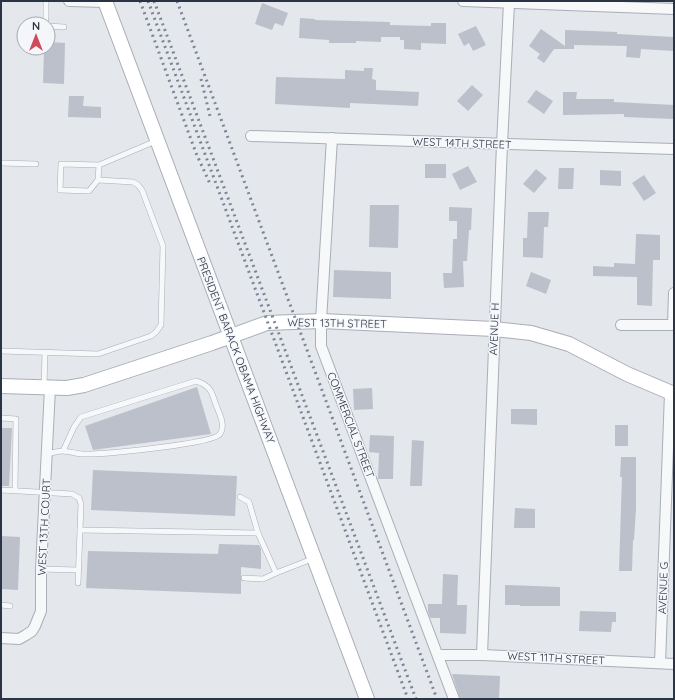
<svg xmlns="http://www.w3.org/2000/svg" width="675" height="700" font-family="Quicksand,sans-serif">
	<rect width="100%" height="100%" fill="#e4e7ec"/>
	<g fill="#bbc0ca">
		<polygon points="262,3 288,13 283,26 275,23 272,30 255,24"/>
		<polygon points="300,18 315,19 315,20 390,22 390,25 431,26 431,23 446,23 446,44 421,43 421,50 404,49 404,40 400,40 400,37 381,37 381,42 356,41 356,43 329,43 329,40 299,38"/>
		<polygon points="476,26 486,45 473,51 469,43 464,46 458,34"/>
		<polygon points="541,29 565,46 565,30 617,32 617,34 674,37 674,51 641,49 640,58 626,57 627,46 574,45 574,49 554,49 544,63 537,58 540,54 529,46"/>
		<polygon points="48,42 65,43 64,84 43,83 44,48 48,48"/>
		<polygon points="364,68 373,68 372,79 376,80 376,90 419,92 418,106 350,103 350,108 275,104 276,77 345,79 345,70 364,71"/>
		<polygon points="472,85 483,95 468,111 457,101"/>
		<polygon points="536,90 553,101 544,114 527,102"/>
		<polygon points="563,92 577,92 576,99 614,99 614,102 674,105 674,119 624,117 624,114 563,115"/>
		<polygon points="69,96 84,96 83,106 101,107 101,118 68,117"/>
		<rect x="425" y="164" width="21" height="14"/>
		<polygon points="468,166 477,182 460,190 452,174"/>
		<polygon points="559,168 574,168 573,189 558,189"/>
		<polygon points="536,169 547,178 534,193 523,184"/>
		<polygon points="600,170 621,171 621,186 600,185"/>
		<polygon points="644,175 656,193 644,201 632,183"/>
		<polygon points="370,205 399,205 398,248 369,247"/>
		<polygon points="449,207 472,208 471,230 469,230 467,261 463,261 464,287 444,288 443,273 452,273 453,239 457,239 457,221 449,221"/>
		<polygon points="528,212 549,212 548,227 544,227 543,258 523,257 523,238 527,238"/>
		<polygon points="636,234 660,235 660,260 653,260 652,306 637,305 637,277 593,276 593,266 614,267 614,263 635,264"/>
		<polygon points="334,270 391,272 391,299 333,297"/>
		<polygon points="531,272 551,280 546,294 526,286"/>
		<polygon points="197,387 211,434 93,450 85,426"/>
		<polygon points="372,388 373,409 354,410 353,389"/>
		<polygon points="511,409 537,409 537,425 511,424"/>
		<rect x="615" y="425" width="13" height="21"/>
		<polygon points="1,428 12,428 9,486 1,486"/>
		<polygon points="370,435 394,436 393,479 378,479 379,453 369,452"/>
		<polygon points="412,440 424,441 422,486 410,486"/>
		<polygon points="621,457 636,457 636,509 634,540 633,540 632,571 619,571 622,477 620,477"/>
		<polygon points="93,470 237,476 235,516 91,510"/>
		<polygon points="515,508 535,509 535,528 514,528"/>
		<polygon points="1,536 20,537 18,590 1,589"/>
		<polygon points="219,544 259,545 261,549 261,569 241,567 241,594 86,588 88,551 218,554"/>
		<polygon points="443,574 458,575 457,605 467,605 466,634 440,633 440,618 430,618 428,611 428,604 442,604"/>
		<polygon points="505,585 560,587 560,606 520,606 520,605 505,605"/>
		<polygon points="580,611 616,612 616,622 612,622 611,632 579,631"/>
		<polygon points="452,674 500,676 499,699 460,699"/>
	</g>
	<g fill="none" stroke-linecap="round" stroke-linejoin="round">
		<defs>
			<g id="lane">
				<polyline points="45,24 46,17 46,1"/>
				<polyline points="48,26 64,27"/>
				<polyline points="1,163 36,164"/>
				<polyline points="99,165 61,164 60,190 89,191 98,180 99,165 156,141"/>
				<polyline points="1,351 98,354 151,336 156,332 161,325 163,246 142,190 138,185 133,182 98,180"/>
				<polyline points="44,387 45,352"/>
				<polyline points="1,418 16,419 15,490"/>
				<path d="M 47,454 C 52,453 58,451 62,451 C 70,451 79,455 87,454 C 105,454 213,444 220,434 C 226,425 219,413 216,405 C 212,392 210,385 196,381 L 81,417 L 74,427 L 63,451"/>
				<polyline points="1,490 72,494 79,498 81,504 78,583"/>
				<polyline points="240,497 249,502 258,533"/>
				<polyline points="80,530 258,533 276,573 312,559"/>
				<polyline points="41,569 78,570"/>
				<polyline points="244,578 263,579 276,573"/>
				<polyline points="1,605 10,606"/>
			</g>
			<g id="street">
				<polyline points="69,1 105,2"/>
				<polyline points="463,1 674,9"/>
				<polyline points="251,136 674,149"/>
				<polyline points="332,138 321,321 321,346 454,699"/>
				<polyline points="621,325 674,325"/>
				<polyline points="673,325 674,293"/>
				<polyline points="1,638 19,639 26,635 32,631 35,626 41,611 41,569 50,388"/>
				<polyline points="438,655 482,655 674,664"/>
				<polyline points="482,655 502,144 509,3"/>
				<polyline points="660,663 670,393"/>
			</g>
			<g id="secondary">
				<polyline points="105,1 367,699"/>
				<polyline points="1,386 67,388 84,385 212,343 267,323 321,321 494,329 531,333 569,344 627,374 674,394"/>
			</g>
		</defs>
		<use href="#lane" stroke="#a9aeb7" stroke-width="6"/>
		<use href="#street" stroke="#a9aeb7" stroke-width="12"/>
		<use href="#secondary" stroke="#a9aeb7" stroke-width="16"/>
		<use href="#lane" stroke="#f7f8fa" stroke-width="5"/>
		<use href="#street" stroke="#f7f8fa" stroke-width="10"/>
		<use href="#secondary" stroke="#fff" stroke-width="14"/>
		<g stroke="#7d8696" stroke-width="3" stroke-dasharray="2 4" stroke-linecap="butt">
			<polyline points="140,1 196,153 211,186"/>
			<polyline points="148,1 408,699"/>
			<polyline points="154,1 416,699"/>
			<polyline points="177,1 437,699"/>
			<polyline points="201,79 210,116"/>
		</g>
	</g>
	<g text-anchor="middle" stroke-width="3" stroke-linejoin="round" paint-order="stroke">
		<g font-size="11" fill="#2b3445" stroke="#f4f6f9">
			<text transform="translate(462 143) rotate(2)" y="4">WEST 14TH STREET</text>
			<text transform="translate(337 323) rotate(1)" y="4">WEST 13TH STREET</text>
			<text transform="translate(494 329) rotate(-88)" y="4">AVENUE H</text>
			<text transform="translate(236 350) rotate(69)" y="4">PRESIDENT BARACK OBAMA HIGHWAY</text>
			<text transform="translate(351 425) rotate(69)" y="4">COMMERCIAL STREET</text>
			<text transform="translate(44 527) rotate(-87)" y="4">WEST 13TH COURT</text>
			<text transform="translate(663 588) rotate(-88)" y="4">AVENUE G</text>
			<text transform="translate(556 658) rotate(3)" y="4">WEST 11TH STREET</text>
		</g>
	</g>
	<rect width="675" height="700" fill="none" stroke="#2b3445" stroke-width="4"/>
	<g transform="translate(36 36)"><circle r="19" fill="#f4f6f9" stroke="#a4a8b1"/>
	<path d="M0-3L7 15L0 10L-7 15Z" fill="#d1495b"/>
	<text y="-6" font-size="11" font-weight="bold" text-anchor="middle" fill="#2b3445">N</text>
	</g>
</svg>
